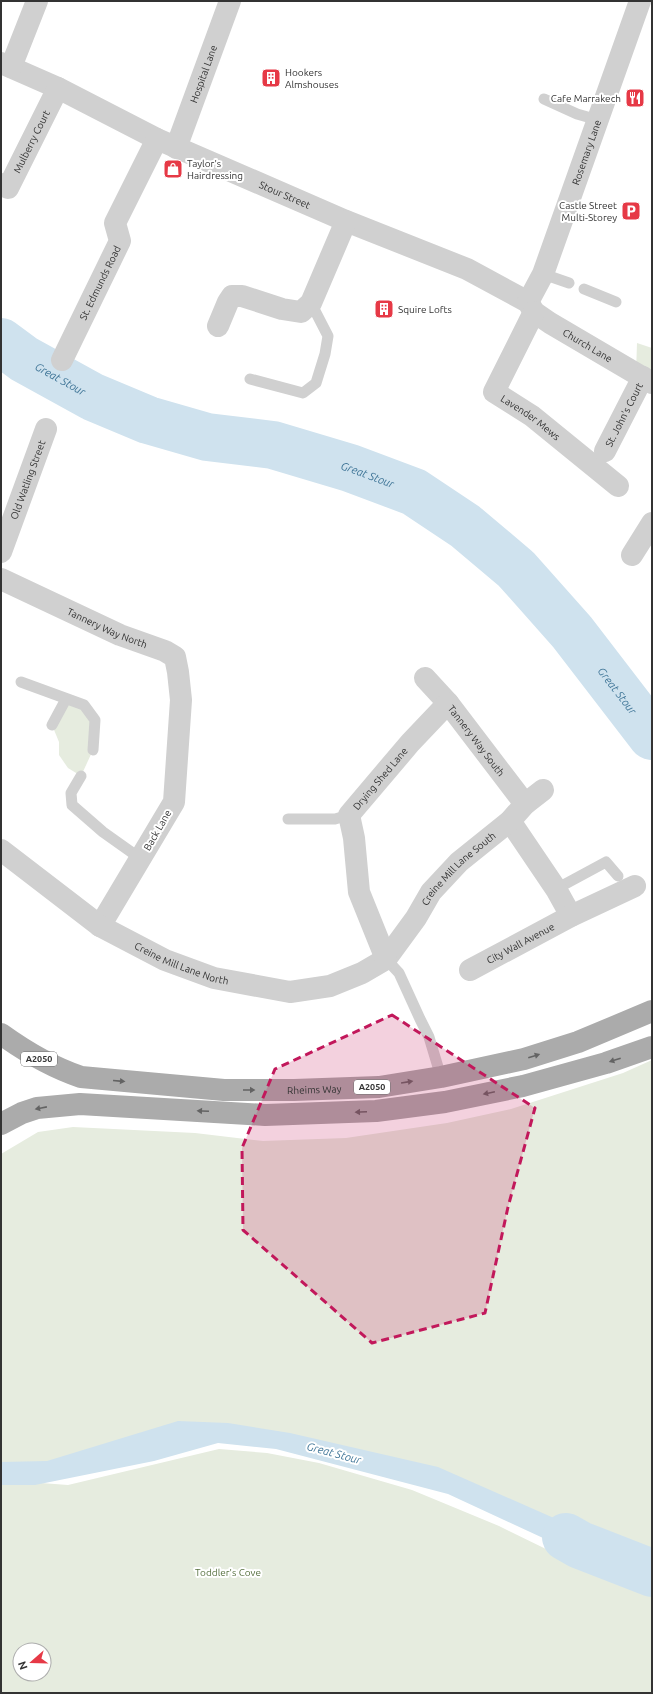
<svg xmlns="http://www.w3.org/2000/svg" width="653" height="1694" font-family="Ubuntu,sans-serif">
	<rect width="100%" height="100%" fill="#fff"/>
	<g fill="#e6ecdf" fill-rule="evenodd">
		<polygon points="637,343 652,348 652,383 636,373"/>
		<polygon points="66,699 84,705 95,720 93,750 81,776 68,768 59,755 59,742 52,725"/>
		<polygon points="652,1060 652,1572 520,1514 392,1467 209,1432 1,1473 1,1154 38,1132 73,1127 195,1133 263,1141 346,1138 447,1123 511,1109 623,1073"/>
		<path d="M 219,1449 L 267,1453 L 319,1463 L 412,1490 L 499,1526 L 587,1569 L 652,1594 L 652,1693 L 1,1693 L 1,1480 L 68,1485 ZM 20,1650 L 44,1650 L 44,1674 L 20,1674 Z"/>
	</g>
	<polygon fill="#cfe2ee" points="178,1421 228,1423 290,1433 438,1467 631,1552 623,1575 448,1494 276,1449 218,1443 154,1461 35,1485 1,1485 1,1462 47,1461"/>
	<g fill="none" stroke-linecap="round" stroke-linejoin="round">
		<g stroke="#cfe2ee" stroke-width="48">
			<path id="s1" d="M 1,342 L 24,359 L 93,397 L 148,420 L 207,437 L 273,445 L 350,468 L 414,492 L 465,526 L 516,569 L 572,632 L 652,736"/>
			<polyline points="566,1537 580,1545 652,1573"/>
		</g>
		<g stroke="#d0d0d0" stroke-width="11">
			<polyline points="544,99 577,114 598,120"/>
			<polyline points="543,274 569,283"/>
			<polyline points="584,289 616,302"/>
			<polyline points="250,379 303,393 316,383 325,354 328,336 311,303"/>
			<polyline points="21,682 84,705 95,720 93,750"/>
			<polyline points="52,725 66,699"/>
			<polyline points="81,776 71,793 72,805 103,832 141,859"/>
			<polyline points="288,819 335,819 349,815"/>
			<polyline points="556,889 606,862 618,876"/>
			<polyline points="386,959 399,973 420,1019 429,1037 441,1077"/>
		</g>
		<g stroke="#d0d0d0" stroke-width="22">
			<path id="s2" d="M 1,63 L 58,88 L 157,139 L 346,221 L 467,269 L 528,302 L 534,312 L 550,323 L 652,383"/>
			<polyline points="11,67 37,1"/>
			<path id="s3" d="M 176,148 L 230,1"/>
			<path id="s4" d="M 1,184 L 8,188 L 58,88"/>
			<path id="s5" d="M 528,302 L 543,274 L 640,1"/>
			<path id="s6" d="M 534,312 L 494,392 L 532,416 L 618,486"/>
			<polyline points="218,326 228,302 232,296 242,296 282,309 301,312 311,303 346,221"/>
			<path id="s7" d="M 62,360 L 120,241 L 115,223 L 157,139"/>
			<path id="s8" d="M 605,451 L 643,377"/>
			<path id="s9" d="M 1,552 L 46,429"/>
			<polyline points="632,555 652,523"/>
			<path id="s10" d="M 1,579 L 120,635 L 165,651 L 175,657 L 178,672 L 181,700 L 174,802 L 100,926"/>
			<path id="s11" d="M 425,678 L 448,703 L 525,804"/>
			<polyline points="510,821 556,889 571,916"/>
			<path id="s12" d="M 1,850 L 100,926 L 165,960 L 214,978 L 290,992 L 330,986 L 362,973 L 386,959 L 416,918 L 431,892 L 459,862 L 510,821 L 525,804 L 543,790"/>
			<path id="s13" d="M 386,959 L 359,892 L 354,838 L 349,815 L 410,743 L 448,703"/>
			<path id="s14" d="M 470,970 L 571,916 L 635,886"/>
		</g>
		<g stroke="#ababab" stroke-width="22">
			<path id="s15" d="M 1,1034 C 26,1052 51,1067 81,1077 L 224,1090 L 294,1090 L 379,1087 L 441,1077 L 524,1059 L 578,1042 L 652,1011"/>
			<polyline points="1,1124 22,1113 37,1108 80,1104 265,1115 376,1111 445,1102 523,1086 606,1063 652,1047"/>
		</g>
	</g>
	<defs><path id="oneway-solid" d="M-6-.8H1V-3.2L6.5 0L1 3.2V.8H-6Z"/></defs>
	<g fill="#636363">
		<use href="#oneway-solid" transform="translate(534 1056) rotate(-17)"/>
		<use href="#oneway-solid" transform="translate(615 1060) rotate(162)"/>
		<use href="#oneway-solid" transform="translate(119 1081) rotate(5)"/>
		<use href="#oneway-solid" transform="translate(407 1082) rotate(-9)"/>
		<use href="#oneway-solid" transform="translate(249 1090)"/>
		<use href="#oneway-solid" transform="translate(489 1093) rotate(168)"/>
		<use href="#oneway-solid" transform="translate(41 1108) rotate(169)"/>
		<use href="#oneway-solid" transform="translate(203 1111) rotate(-177)"/>
		<use href="#oneway-solid" transform="translate(361 1112) rotate(178)"/>
	</g>
	<path fill="#c2185b" fill-opacity="0.2" stroke="#c2185b" stroke-width="3" stroke-dasharray="8 5" stroke-linejoin="round" d="M 392,1015 L 535,1108 L 508,1207 L 485,1313 L 372,1343 L 243,1230 L 242,1148 L 275,1069 Z"/>
	<defs>
		<symbol id="building-square" viewBox="-11 -11 22 22"><rect x="-9" y="-9" width="18" height="18" rx="4" fill="#e63946" stroke="#fff"/><path d="M-4-6H4V6H1V3H-1V6H-4ZM-2.5-4.3h1.7v1.8h-1.7ZM.8-4.3h1.7v1.8H.8ZM-2.5-1h1.7V.8h-1.7ZM.8-1h1.7V.8H.8Z" fill="#fff"/></symbol>
		<symbol id="restaurant-square" viewBox="-11 -11 22 22"><rect x="-9" y="-9" width="18" height="18" rx="4" fill="#e63946" stroke="#fff"/><path d="M-5-6h1v4h1v-4h1v4h1v-4h1v5L-1.5 .5V6h-2V.5L-5-1ZM5-6V6H3V1.5H1.5Q1.5-4 5-6Z" fill="#fff"/></symbol>
		<symbol id="shop-square" viewBox="-11 -11 22 22"><rect x="-9" y="-9" width="18" height="18" rx="4" fill="#e63946" stroke="#fff"/><path d="M-5-2.5h2.3a2.7 3.5 0 0 1 5.4 0H5L5.5 6h-11ZM-1.5-2.5h3a1.5 2.3 0 0 0-3 0Z" fill="#fff"/></symbol>
		<symbol id="parking-square" viewBox="-11 -11 22 22"><rect x="-9" y="-9" width="18" height="18" rx="4" fill="#e63946" stroke="#fff"/><path d="M-3.5-5.5H1a3.5 3.5 0 0 1 0 7H-1V5.5H-3.5ZM-1-3.4V-.6H.8a1.4 1.4 0 0 0 0-2.8Z" fill="#fff"/></symbol>
	</defs>
	<g fill-rule="evenodd">
		<use href="#building-square" x="260" y="67" width="22" height="22"/>
		<use href="#restaurant-square" x="624" y="87" width="22" height="22"/>
		<use href="#shop-square" x="162" y="158" width="22" height="22"/>
		<use href="#parking-square" x="620" y="200" width="22" height="22"/>
		<use href="#building-square" x="373" y="298" width="22" height="22"/>
	</g>
	<g text-anchor="middle" stroke-width="4" stroke-linejoin="round" paint-order="stroke">
		<g fill="#fff" stroke="#707070" stroke-width="1">
			<rect x="21" y="1052" width="36" height="14" rx="3"/>
			<rect x="354" y="1080" width="36" height="14" rx="3"/>
		</g>
		<g font-size="9" font-weight="bold" fill="#333">
			<text x="39" y="1062">A2050</text>
			<text x="372" y="1090">A2050</text>
		</g>
		<g font-size="10" fill="#333" stroke="#fff" text-anchor="start">
			<text x="285" y="76">Hookers<tspan x="285" dy="12">Almshouses</tspan></text>
			<text x="621" y="102" text-anchor="end">Cafe Marrakech</text>
			<text x="187" y="167">Taylor's<tspan x="187" dy="12">Hairdressing</tspan></text>
			<text x="617" y="209" text-anchor="end">Castle Street<tspan x="617" dy="12">Multi-Storey</tspan></text>
			<text x="398" y="313">Squire Lofts</text>
		</g>
		<g font-size="10" fill="#333" stroke="#fff">
			<text dy="4" stroke="none"><textPath href="#s3" startOffset="79">Hospital Lane</textPath></text>
			<text dy="4" stroke="none"><textPath href="#s4" startOffset="60">Mulberry Court</textPath></text>
			<text dy="4" stroke="none"><textPath href="#s5" startOffset="161">Rosemary Lane</textPath></text>
			<text dy="4" stroke="none"><textPath href="#s2" startOffset="313">Stour Street</textPath></text>
			<text dy="4" stroke="none"><textPath href="#s7" startOffset="86">St. Edmunds Road</textPath></text>
			<text dy="4" stroke="none"><textPath href="#s2" startOffset="654">Church Lane</textPath></text>
			<text dy="4" stroke="none"><textPath href="#s8" startOffset="41">St. John's Court</textPath></text>
			<text dy="4" stroke="none"><textPath href="#s6" startOffset="134">Lavender Mews</textPath></text>
			<text dy="4" stroke="none"><textPath href="#s9" startOffset="77">Old Watling Street</textPath></text>
			<text dy="4" stroke="none"><textPath href="#s10" startOffset="117">Tannery Way North</textPath></text>
			<text dy="4" stroke="none"><textPath href="#s11" startOffset="81">Tannery Way South</textPath></text>
			<text dy="4" stroke="none"><textPath href="#s13" startOffset="198">Drying Shed Lane</textPath></text>
			<text transform="translate(157 830) rotate(-60)" y="4">Back Lane</text>
			<text dy="4" stroke="none"><textPath href="#s12" startOffset="547">Creine Mill Lane South</textPath></text>
			<text dy="4" stroke="none"><textPath href="#s14" startOffset="57">City Wall Avenue</textPath></text>
			<text dy="4" stroke="none"><textPath href="#s12" startOffset="215">Creine Mill Lane North</textPath></text>
			<text dy="4" stroke="none"><textPath href="#s15" startOffset="325">Rheims Way</textPath></text>
		</g>
		<g font-size="10" fill="#56703f" stroke="#fff">
			<text x="228" y="1576">Toddler's Cove</text>
		</g>
		<g font-size="11" font-style="italic" fill="#3f7597" stroke="#fff">
			<text dy="4" stroke="none"><textPath href="#s1" startOffset="70">Great Stour</textPath></text>
			<text dy="4" stroke="none"><textPath href="#s1" startOffset="394">Great Stour</textPath></text>
			<text dy="4" stroke="none"><textPath href="#s1" startOffset="730">Great Stour</textPath></text>
			<text transform="translate(334 1453) rotate(15)" y="4">Great Stour</text>
		</g>
	</g>
	<rect width="653" height="1694" fill="none" stroke="#333333" stroke-width="4"/>
	<g transform="translate(32 1662) rotate(250)"><circle r="19" fill="#ffffff" stroke="#adadad"/>
	<path d="M0-3L7 15L0 10L-7 15Z" fill="#e63946"/>
	<text y="-6" font-size="11" font-weight="bold" text-anchor="middle" fill="#333333">N</text>
	</g>
</svg>
